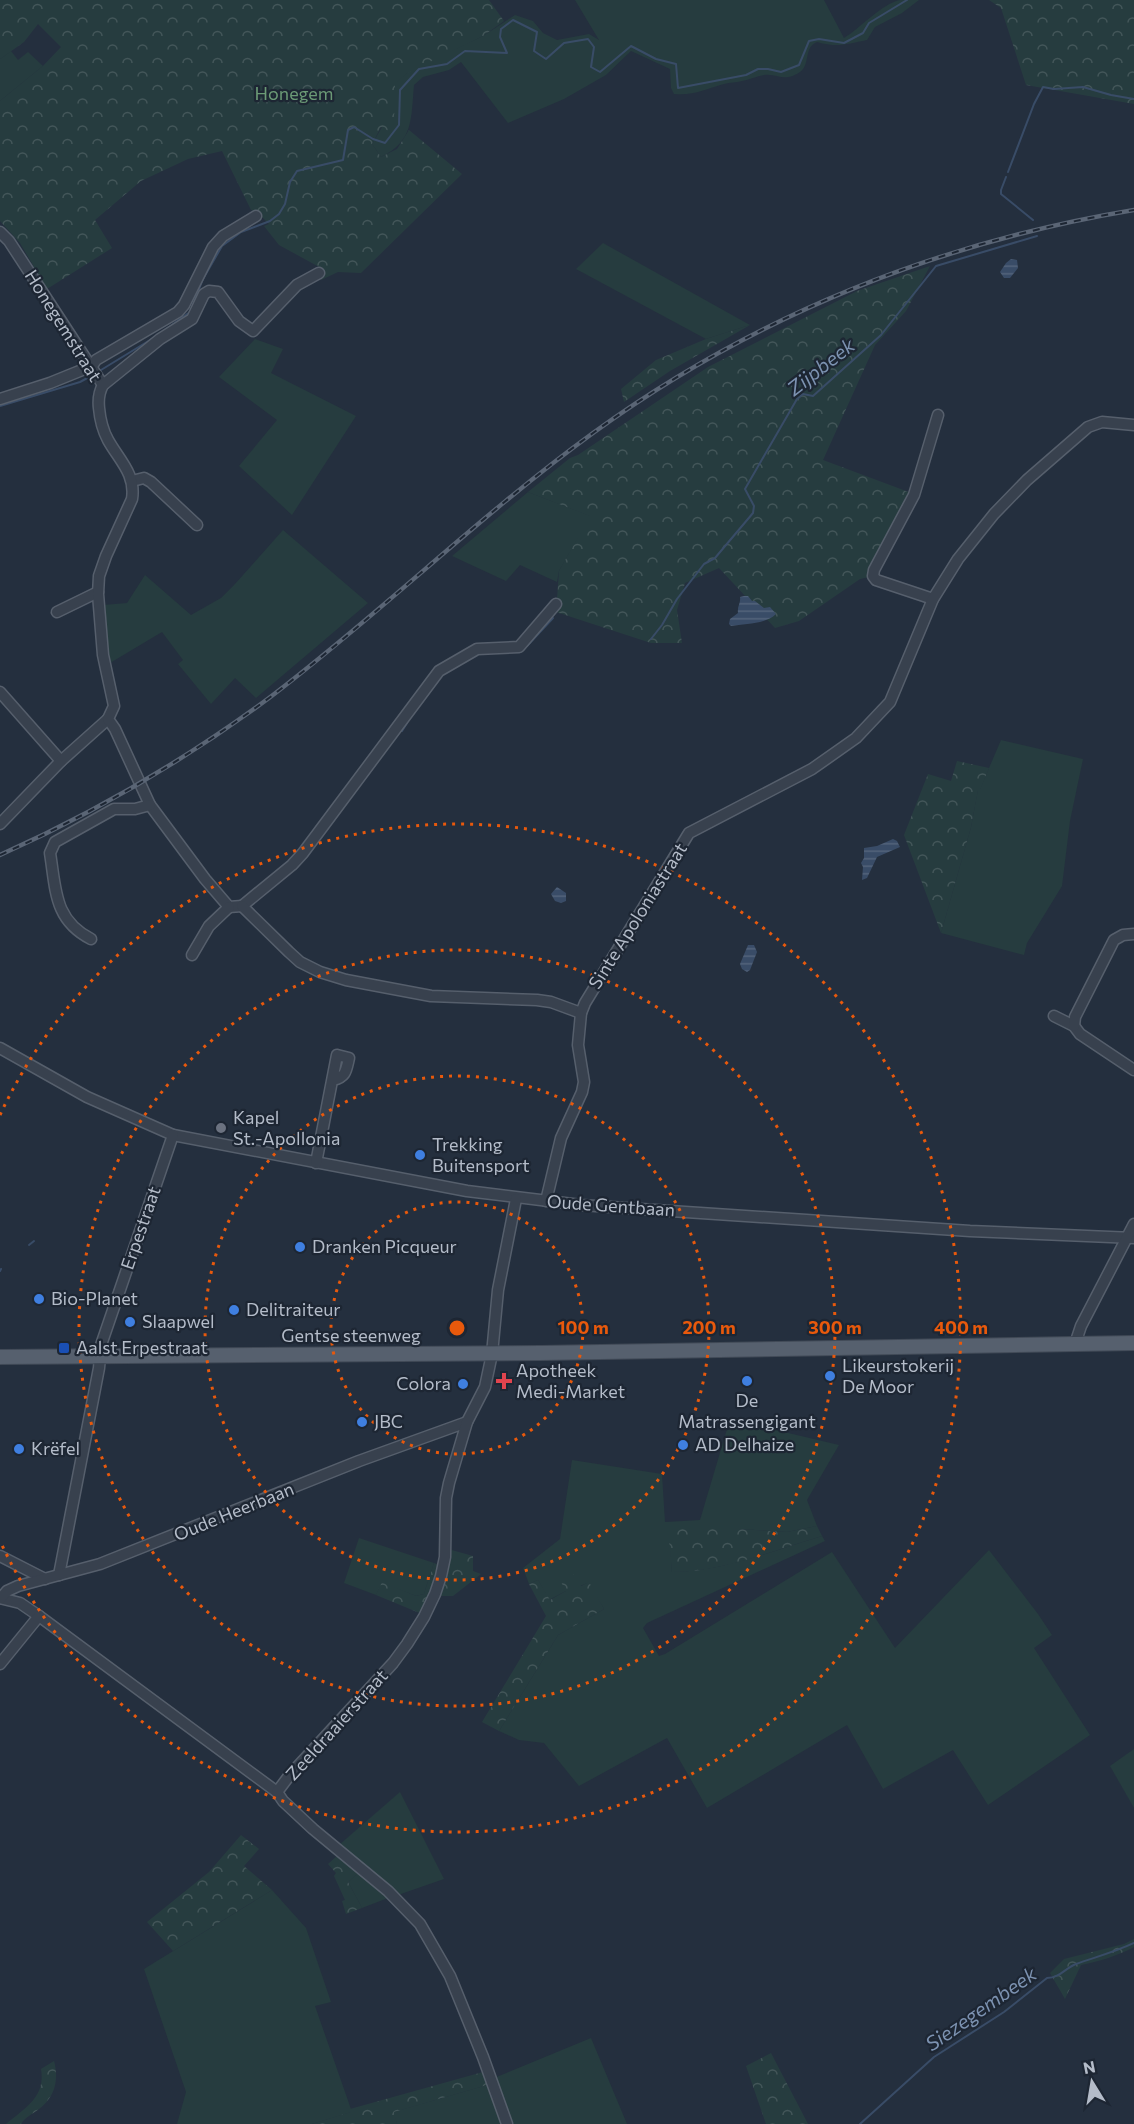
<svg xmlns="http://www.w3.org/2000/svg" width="1134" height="2124" font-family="Commissioner,sans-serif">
	<defs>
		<pattern id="forest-crowns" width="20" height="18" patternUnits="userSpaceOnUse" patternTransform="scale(1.5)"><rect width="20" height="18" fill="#263c3f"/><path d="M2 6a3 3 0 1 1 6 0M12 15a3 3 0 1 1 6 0" fill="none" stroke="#435659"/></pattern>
		<pattern id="water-rules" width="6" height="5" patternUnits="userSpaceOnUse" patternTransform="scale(1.5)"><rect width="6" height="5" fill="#394c67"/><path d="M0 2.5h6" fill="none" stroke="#53647b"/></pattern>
	</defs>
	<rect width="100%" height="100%" fill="#242f3e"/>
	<g fill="#263c3f">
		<path d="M 575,0 L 824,0 L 844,38 C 859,29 883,3 900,0 C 906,0 913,0 919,0 L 902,13 L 875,27 L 867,40 C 847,44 838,48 817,42 C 803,48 811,64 800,72 C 783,83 778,73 764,75 C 757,76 749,80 742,81 C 736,83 730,82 724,84 C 705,89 694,96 674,94 L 671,88 L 670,69 L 631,51 L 606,75 L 564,99 L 508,123 L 461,62 L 449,70 L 423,77 L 414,85 C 411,118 414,141 381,157 L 372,144 L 382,127 L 394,124 L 394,84 L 410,70 L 483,36 L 515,15 L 533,21 L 543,33 L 557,40 L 589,34 L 599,40 Z"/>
		<polygon points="11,51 18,60 28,52 43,66 0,101 0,59"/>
		<polygon points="603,243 750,325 706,339 576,269"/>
		<polygon points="255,339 283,349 271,373 356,416 292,515 239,466 277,420 219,377"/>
		<polygon points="528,492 591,516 559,571 557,582 520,565 506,581 452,556"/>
		<polygon points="283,530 368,603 256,698 235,678 211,704 178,664 183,660 162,632 110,663 103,605 127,603 145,575 191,615 221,598 235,584"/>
		<polygon points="1001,740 1083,759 1070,821 1062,886 1027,943 1024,955 941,933 971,827 978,789 980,789"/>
		<path d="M 730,1419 L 839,1445 L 807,1500 L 817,1526 L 787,1532 L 738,1529 L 669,1529 L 672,1572 C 722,1572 774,1550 822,1536 L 825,1541 L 647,1623 L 643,1628 L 659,1656 L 665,1654 L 832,1552 L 895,1648 L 989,1550 L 1038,1614 L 1052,1635 L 1034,1648 L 1090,1735 L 988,1805 L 953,1750 L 883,1789 L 847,1725 L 707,1808 L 667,1738 L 579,1786 L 544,1743 L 519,1740 L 499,1731 L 558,1635 L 604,1609 L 588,1583 L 566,1591 L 549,1600 L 538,1580 L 529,1584 L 523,1568 L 560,1539 L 572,1460 L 662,1474 L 665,1522 L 700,1520 Z"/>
		<polygon points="359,1538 434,1563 424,1594 416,1596 382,1583 376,1595 344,1583"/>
		<polygon points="1134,1749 1134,1808 1110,1766"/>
		<polygon points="400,1792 444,1879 398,1895 339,1845"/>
		<polygon points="358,1873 388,1898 362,1908 348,1882"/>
		<polygon points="272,1890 306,1928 331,2002 315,2006 352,2112 312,2124 177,2124 186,2092 144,1969"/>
		<polygon points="591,2038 627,2124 511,2124 494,2078"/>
		<polygon points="487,2085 501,2124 397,2124 393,2112"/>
	</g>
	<g fill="url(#forest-crowns)">
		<polygon points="0,0 489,0 504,21 483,36 407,73 395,84 394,124 389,131 381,127 372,144 381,157 397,149 409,130 462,174 361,273 338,272 321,280 321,268 279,245 264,226 269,224 258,213 251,210 222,151 188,159 141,181 95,220 112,248 47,289 20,243 0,221 0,101 43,66 61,47 38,24 24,42 0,59"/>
		<polygon points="989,0 1134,0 1134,104 1026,85 1001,8"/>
		<polygon points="930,266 906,311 875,345 823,460 914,494 873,576 860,579 799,621 775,628 719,568 685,583 677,610 682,643 651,643 556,612 559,571 590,516 528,492 570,458 578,455 708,367 857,291"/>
		<polygon points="750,325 670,371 624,402 621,389 656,360 706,339"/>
		<polygon points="957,761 989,768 980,790 978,790 971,827 941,933 904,835 928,774 951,781"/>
		<path d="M 817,1526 L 822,1536 C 774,1550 723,1572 672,1572 L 668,1529 L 738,1529 L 787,1532 Z"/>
		<polygon points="448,1549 473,1556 473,1571 481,1574 453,1596 438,1596"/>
		<polygon points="434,1563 439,1565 430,1596 422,1614 376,1595 382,1582 416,1596 424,1594"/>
		<polygon points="575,1574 581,1586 589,1582 604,1609 558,1635 499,1731 482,1722 546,1616 529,1584 538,1580 550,1600 566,1591 561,1582"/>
		<polygon points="241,1835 259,1849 244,1866 272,1890 173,1951 147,1922 209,1872"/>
		<polygon points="337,1856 358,1873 348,1882 362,1908 346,1914 342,1901 345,1900 334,1876 336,1873 328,1864"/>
		<path d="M 1134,1939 L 1134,1947 C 1117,1956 1100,1961 1081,1965 L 1065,1999 L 1050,1973 L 1064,1959 L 1124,1944 Z"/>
		<polygon points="771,2053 808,2124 766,2124 746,2066"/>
		<path d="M 54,2061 C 59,2080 55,2097 39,2109 C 33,2114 25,2117 21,2124 L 6,2124 C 25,2108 46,2097 41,2069 Z"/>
		<polygon points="483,2072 487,2085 394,2112 397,2124 312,2124 351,2112 350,2109"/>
	</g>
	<g fill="url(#water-rules)">
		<polygon points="1011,259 1017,260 1018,268 1010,278 1004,278 1000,272 1006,263"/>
		<path d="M 744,596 L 748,596 L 752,601 L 755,601 L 764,608 L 770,607 L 776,614 C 766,624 745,624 731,626 L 729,624 L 730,619 L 738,613 C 737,606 741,603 740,597 Z"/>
		<polygon points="893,839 897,841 900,847 877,857 867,878 862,880 863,867 861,863 864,858 864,848 877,846"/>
		<polygon points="557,887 566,893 566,901 561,903 555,901 551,894"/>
		<polygon points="748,945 754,945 757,952 750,970 747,972 742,969 740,964"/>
	</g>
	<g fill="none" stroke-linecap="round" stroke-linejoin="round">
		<g stroke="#394c67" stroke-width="2">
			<polyline points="1008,172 1034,104 1043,87 1054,89 1083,87 1111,95 1134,99"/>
			<polyline points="1006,177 1001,190 1001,194 1033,220"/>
			<polyline points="162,332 190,312 203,279 222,246 241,232 270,221 279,214 285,204 290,182 297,171 343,160 348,130 354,127 373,139 385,143 399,125 400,90 419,69 447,64 465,51 507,53 500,37 501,29 513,20 537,32 534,51 546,59 564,43 588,39 594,47 591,67 600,72 631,46 656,59 676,64 678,88 746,75 758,69 768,69 781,72 799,65 809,41 819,39 844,43 863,33 869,23 907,0"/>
			<polyline points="101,370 155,337"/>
			<polyline points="0,406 80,382 91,376"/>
			<polyline points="651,639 662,625 677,599 704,564 715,558 753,513 754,506 745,489 797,399 803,394 813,396 881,335 936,266 1037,236"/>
			<polyline points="527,646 553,618"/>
			<polyline points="402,731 407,723"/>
			<polyline points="29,1245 34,1241"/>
			<polyline points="0,1271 1,1269"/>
			<path d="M 860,2124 L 934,2057 L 1004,2012 L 1047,1978 C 1060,1978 1065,1968 1076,1964 C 1096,1957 1115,1952 1134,1943"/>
		</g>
		<defs>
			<g id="minor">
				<polyline points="0,232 9,241 103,385"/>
				<polyline points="0,399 50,383 92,366 96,360 178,312 184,305 213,247 223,236 256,216"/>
				<polyline points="132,481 144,478 151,482 197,525"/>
				<polyline points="933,599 876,580 873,576 874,570 914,495 938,415"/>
				<polyline points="57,612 98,592"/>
				<polyline points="0,692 61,761"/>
				<polyline points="0,824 61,761 108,719"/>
				<path d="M 242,906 L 229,907 L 205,879 L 150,805 L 115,729 L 108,719 L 114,706 L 103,655 L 98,594 L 99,576 L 106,556 L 132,499 C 136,474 119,460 108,440 C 102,429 100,419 99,408 C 98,399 99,392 103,385 L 160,339 L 192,319 L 204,294 L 209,291 L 218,292 L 239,321 L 253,331 L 297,285 L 319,273"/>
				<polyline points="242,906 292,865 303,853 439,671 477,649 519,647 556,604"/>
				<polyline points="242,906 289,952 300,962 320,972 346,980 431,996 537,1000 551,1002 581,1013"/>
				<path d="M 91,939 C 54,920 56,890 50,853 L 55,842 L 114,809 L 135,809 L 150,805"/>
				<polyline points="192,955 209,926 229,907"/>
				<polyline points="1054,1016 1074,1026 1080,1034 1134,1070"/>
				<polyline points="1074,1026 1075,1017 1114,940 1123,935 1134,934"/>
				<polyline points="0,1048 87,1097 173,1135 467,1191 581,1205 970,1231 1134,1238"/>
				<path d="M 316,1163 L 337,1055 L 349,1058 C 346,1071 346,1077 333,1080"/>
				<polyline points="546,1201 561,1138 582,1092 584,1082 578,1045 581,1013 585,1003 689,833 812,769 856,738 890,702 933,599 958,559 994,514 1027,480 1088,427 1102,422 1134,425"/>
				<polyline points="1075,1344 1081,1326 1134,1224"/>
				<polyline points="0,1556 45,1579"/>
				<polyline points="59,1575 99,1368 101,1345 173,1135"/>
				<polyline points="0,1598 20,1603 39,1616 277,1792 283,1801 313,1829 388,1891 420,1924 450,1976 483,2057 507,2124"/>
				<polyline points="1,1598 7,1591 18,1586 100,1564 359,1461 467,1422"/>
				<polyline points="0,1664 39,1616"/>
				<polyline points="277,1792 289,1776 393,1663 407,1644 424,1617 435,1594 441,1576 445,1557 446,1498 449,1483 467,1422 485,1387 492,1354 498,1290 516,1199"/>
			</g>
			<polyline id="major" points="0,1357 541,1353 1134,1343"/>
		</defs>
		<use href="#minor" stroke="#565f6c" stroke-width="13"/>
		<use href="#major" stroke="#414a57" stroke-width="16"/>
		<use href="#minor" stroke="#38414e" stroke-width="10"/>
		<use href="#major" stroke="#56606e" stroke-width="14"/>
		<defs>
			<path id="rail" d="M 0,855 C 96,812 185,760 269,698 C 380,614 480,515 593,433 C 756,315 936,243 1134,210"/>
		</defs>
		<use href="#rail" stroke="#5a6575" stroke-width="4.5"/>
		<use href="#rail" stroke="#1d2633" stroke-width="2" stroke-dasharray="7" stroke-linecap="butt"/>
	</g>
	<g fill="none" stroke="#e8590c" stroke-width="3" stroke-dasharray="3 6">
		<circle cx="457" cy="1328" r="126"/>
		<circle cx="457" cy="1328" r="252"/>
		<circle cx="457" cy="1328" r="378"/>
		<path d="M0 1115A504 504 0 1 1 0 1541"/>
	</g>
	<circle fill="#6b7280" stroke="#1d2633" stroke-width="2" cx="221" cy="1128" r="6"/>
	<g fill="#3f7fe0" stroke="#1d2633" stroke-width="2">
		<circle cx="420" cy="1155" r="6"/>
		<circle cx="300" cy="1247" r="6"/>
		<circle cx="39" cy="1299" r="6"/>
		<circle cx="234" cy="1310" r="6"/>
		<circle cx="130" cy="1322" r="6"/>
		<circle cx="830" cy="1376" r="6"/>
		<circle cx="747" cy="1381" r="6"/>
		<circle cx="463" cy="1384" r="6"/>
		<circle cx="362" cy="1422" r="6"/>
		<circle cx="683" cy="1445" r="6"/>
		<circle cx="19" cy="1449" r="6"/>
	</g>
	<rect fill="#1a4fb4" stroke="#1d2633" stroke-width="2" x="58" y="1342" width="12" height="12" rx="3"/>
	<path fill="#e0444e" stroke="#1d2633" stroke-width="2" d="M501 1372h6v6h6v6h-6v6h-6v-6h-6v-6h6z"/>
	<g text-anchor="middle" stroke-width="4.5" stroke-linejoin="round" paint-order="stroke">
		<g font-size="18" fill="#6b9a76" stroke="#1d2633">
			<text x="294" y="100">Honegem</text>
		</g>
		<g font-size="18" fill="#b4bcc9" stroke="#1d2633">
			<text transform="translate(63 326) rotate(58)" y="6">Honegemstraat</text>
			<text transform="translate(638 916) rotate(-58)" y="6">Sinte Apoloniastraat</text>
			<text transform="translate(611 1206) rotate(4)" y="6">Oude Gentbaan</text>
			<text transform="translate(141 1228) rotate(-71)" y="6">Erpestraat</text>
			<text x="351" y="1342">Gentse steenweg</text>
			<text transform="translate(234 1512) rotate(-22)" y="6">Oude Heerbaan</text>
			<text transform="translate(337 1725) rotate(-48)" y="6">Zeeldraaierstraat</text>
		</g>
		<g font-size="18" fill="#b4bcc9" stroke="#1d2633" text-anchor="start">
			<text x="233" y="1124">Kapel<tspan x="233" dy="21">St.-Apollonia</tspan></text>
			<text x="432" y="1151">Trekking<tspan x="432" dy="21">Buitensport</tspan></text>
			<text x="312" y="1253">Dranken Picqueur</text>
			<text x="51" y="1305">Bio-Planet</text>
			<text x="246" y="1316">Delitraiteur</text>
			<text x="142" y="1328">Slaapwel</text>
			<text x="76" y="1354">Aalst Erpestraat</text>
			<text x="842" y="1372">Likeurstokerij<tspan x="842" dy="21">De Moor</tspan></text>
			<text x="516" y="1377">Apotheek<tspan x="516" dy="21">Medi-Market</tspan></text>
			<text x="451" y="1390" text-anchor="end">Colora</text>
			<text x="747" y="1407" text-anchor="middle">De<tspan x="747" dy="21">Matrassengigant</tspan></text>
			<text x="374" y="1428">JBC</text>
			<text x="695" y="1451">AD Delhaize</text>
			<text x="31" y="1455">Krëfel</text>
		</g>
		<g font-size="20" font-style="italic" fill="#7c92b1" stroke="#1d2633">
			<text transform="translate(821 367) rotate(-38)" y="7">Zijpbeek</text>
			<text transform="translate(981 2009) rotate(-35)" y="7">Siezegembeek</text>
		</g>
	</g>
	<circle cx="457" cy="1328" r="9" fill="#e8590c" stroke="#1d2633" stroke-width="3"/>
	<g font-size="18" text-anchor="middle" font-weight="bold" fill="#e8590c" stroke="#1d2633" stroke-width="4.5" stroke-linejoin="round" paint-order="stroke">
		<text x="583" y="1334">100 m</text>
		<text x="709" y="1334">200 m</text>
		<text x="835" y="1334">300 m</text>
		<text x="961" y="1334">400 m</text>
	</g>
	<g transform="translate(1092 2082) rotate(349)" stroke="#1d2633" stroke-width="4.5" paint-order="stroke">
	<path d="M0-4.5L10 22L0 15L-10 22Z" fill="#b4bcc9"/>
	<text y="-9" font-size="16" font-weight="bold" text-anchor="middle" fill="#b4bcc9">N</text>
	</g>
</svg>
